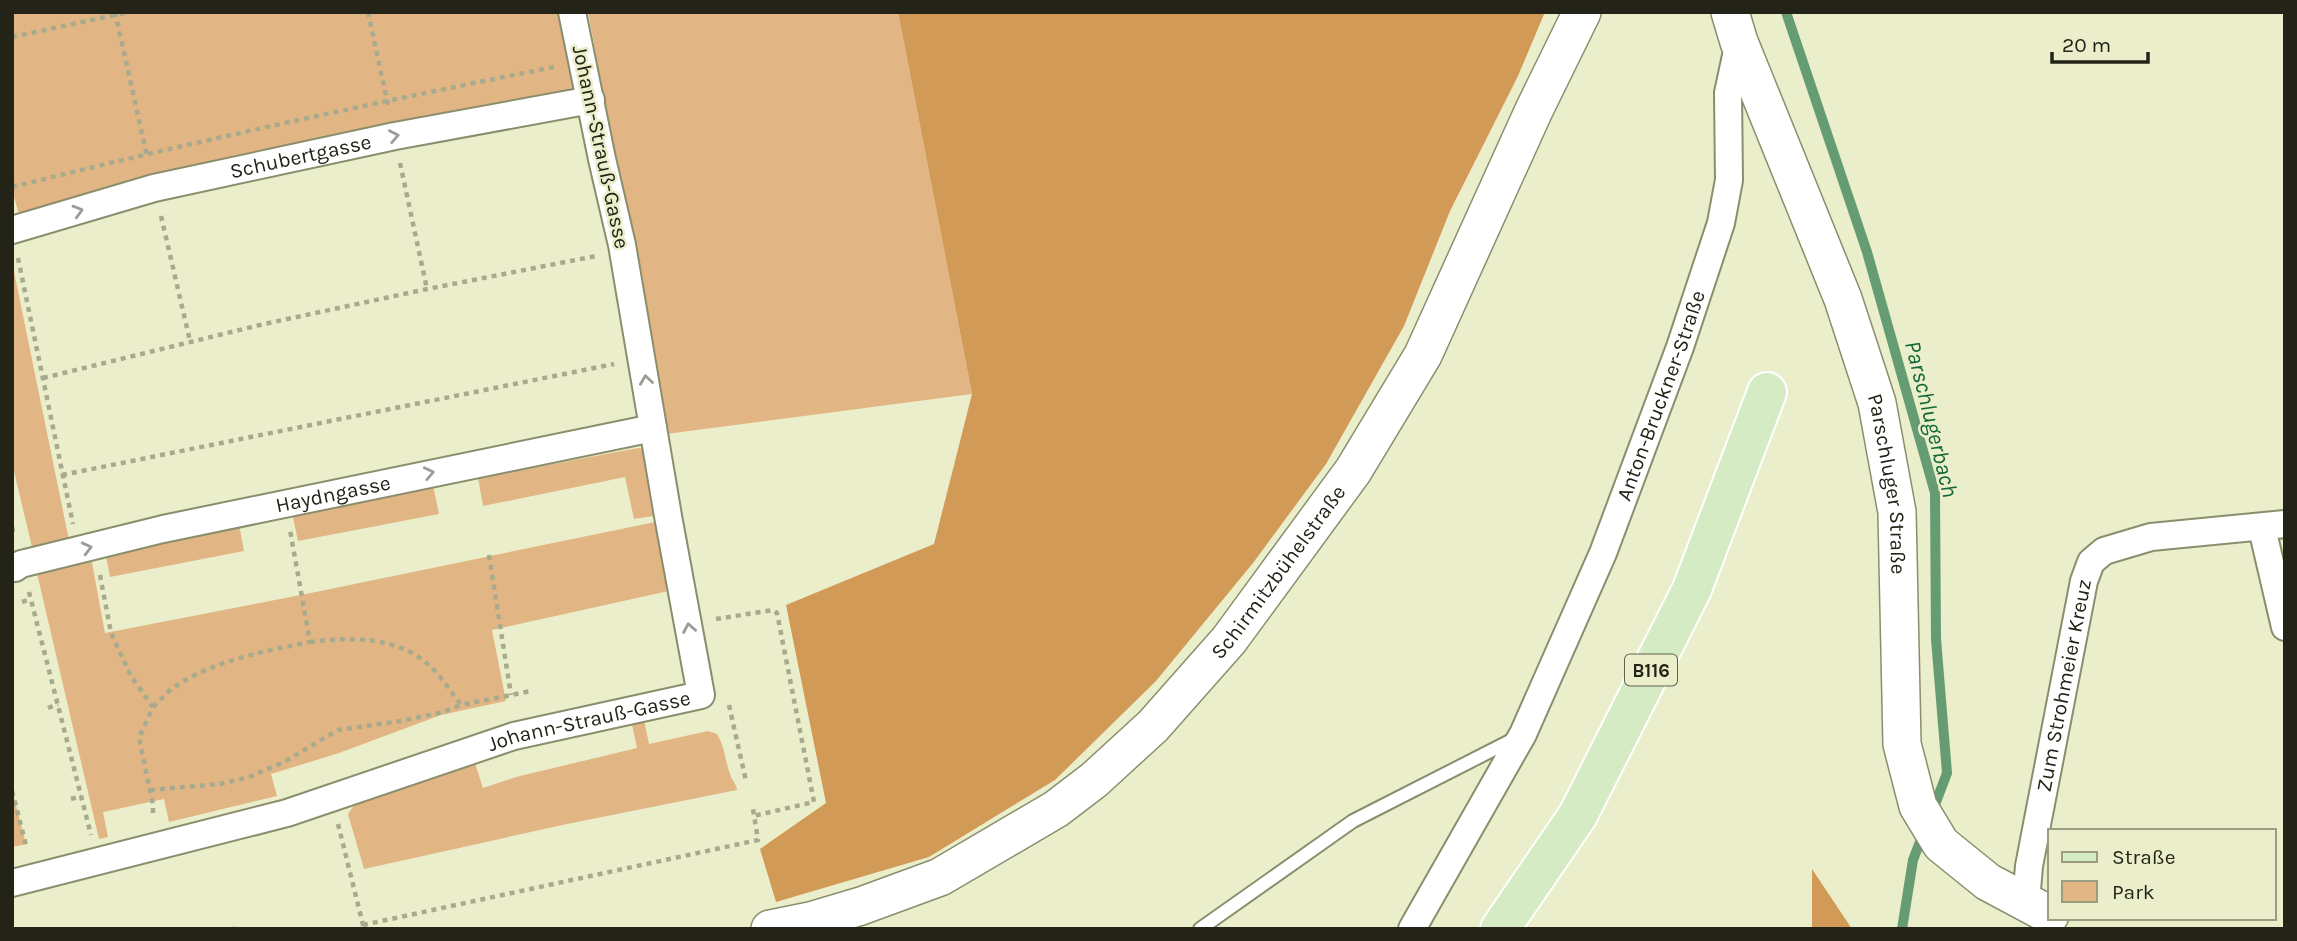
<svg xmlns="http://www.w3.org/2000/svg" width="2297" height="941" font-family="Karla,sans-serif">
	<rect width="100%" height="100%" fill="#ebeeca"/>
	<g fill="#e2b684">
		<polygon points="12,12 563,12 578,80 573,90 19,215 12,189"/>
		<polygon points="588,12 898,12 972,394 666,434"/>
		<polygon points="12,262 69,540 32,547 12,463"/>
		<polygon points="638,448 646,449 660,515 634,519 625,477 483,506 478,478"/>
		<polygon points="433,485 439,514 298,541 292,513"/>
		<polygon points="660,521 673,590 492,630 506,701 441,715 339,753 271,774 277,796 169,822 164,799 103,812 108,837 99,839 36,569 91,557 105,633 306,594"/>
		<polygon points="239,525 244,551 110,577 106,556"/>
		<path d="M 644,720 L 649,744 L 708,731 L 717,734 C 725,747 725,761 730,774 C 732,781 736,783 737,790 L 567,824 L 364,869 L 348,814 L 355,804 L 474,760 L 483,788 L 516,777 L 637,748 L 632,724 Z"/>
		<polygon points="12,790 26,844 12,847"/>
	</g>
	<g fill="#d29a57">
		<polygon points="898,12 1545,12 1518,76 1450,211 1404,326 1326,464 1253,563 1156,681 1055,780 929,857 776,902 760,849 826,803 786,605 934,544 972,394"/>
		<polygon points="1812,869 1852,929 1812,929"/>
	</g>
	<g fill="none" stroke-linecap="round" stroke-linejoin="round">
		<g stroke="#669c73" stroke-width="10">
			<polyline points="1786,12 1867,252 1935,493 1936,639 1947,773 1933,810"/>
			<polyline points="1902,929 1913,860 1923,834"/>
		</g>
		<defs>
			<polyline id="service" points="1200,929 1353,821 1516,738"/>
			<g id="minor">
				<path id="s1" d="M 12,230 L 154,188 L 395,136 L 591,100"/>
				<polyline points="2262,528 2285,627"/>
				<path id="s2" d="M 15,568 L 21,564 L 163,529 L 653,428"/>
				<path id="s3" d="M 12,883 L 287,813 L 514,736 L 701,695 L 668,516 L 622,245 L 602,159 L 572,12"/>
				<path id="s4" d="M 2026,902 L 2029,866 L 2084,581 L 2091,562 L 2104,551 L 2151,537 L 2285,524"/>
				<path id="s5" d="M 1412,929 L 1523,734 L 1603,553 L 1680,347 L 1721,223 L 1729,180 L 1728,93 L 1739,42"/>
			</g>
			<g id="secondary">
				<path id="s6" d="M 1730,12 L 1739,42 L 1843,299 L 1877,403 L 1897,512 L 1902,744 L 1918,806 L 1941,844 L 1988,882 L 2050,915"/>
				<path id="s7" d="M 770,929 L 814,920 L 861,906 L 940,877 L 1056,809 L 1094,780 L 1153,726 L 1229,640 L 1353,471 L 1423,355 L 1534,110 L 1582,12"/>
			</g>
			<polyline id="primary" points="1500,929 1578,815 1692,589 1767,392"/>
		</defs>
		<use href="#service" stroke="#8b8e6d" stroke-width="16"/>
		<use href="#minor" stroke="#8b8e6d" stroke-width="30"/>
		<use href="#secondary" stroke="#8b8e6d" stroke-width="40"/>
		<use href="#primary" stroke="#fff" stroke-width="42"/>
		<g stroke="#a8aa8e" stroke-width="4.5" stroke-dasharray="5 5" stroke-linecap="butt">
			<polyline points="115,12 147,156"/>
			<polyline points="368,12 389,110"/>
			<polyline points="12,37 129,12"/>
			<polyline points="400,163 427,289"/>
			<path d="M 12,187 C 192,142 372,103 554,67"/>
			<polyline points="161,216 190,341"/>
			<polyline points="18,258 73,524"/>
			<polyline points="43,378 264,324 427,289 596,256"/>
			<polyline points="62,475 614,364"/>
			<polyline points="12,527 14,536"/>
			<polyline points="489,555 511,695"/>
			<polyline points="100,575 111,633 131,676 153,707 139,738 153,805 153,818"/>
			<polyline points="29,592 91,835"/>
			<polyline points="22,602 31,599"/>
			<polyline points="716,619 773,610 777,613 814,802 753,816"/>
			<path d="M 310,642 C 350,637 398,636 430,666 C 442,677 451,692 461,705 L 531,691"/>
			<polyline points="729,705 746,781"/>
			<path d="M 153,707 C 160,701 166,693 173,688 C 209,662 268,650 310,642 L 290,530"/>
			<polyline points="48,708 58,704"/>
			<polyline points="150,790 220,784 249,777 284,762 338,730 401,721 443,712 461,705"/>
			<polyline points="12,791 27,849"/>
			<polyline points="71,799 81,796"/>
			<polyline points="338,824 364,929"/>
			<polyline points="363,925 758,840 753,809"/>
			<polyline points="231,929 238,929"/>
		</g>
		<use href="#service" stroke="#fff" stroke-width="12"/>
		<use href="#minor" stroke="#fff" stroke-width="26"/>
		<use href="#secondary" stroke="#fff" stroke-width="37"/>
		<use href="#primary" stroke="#d4ebc3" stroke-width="38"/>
	</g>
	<defs><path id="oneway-chevron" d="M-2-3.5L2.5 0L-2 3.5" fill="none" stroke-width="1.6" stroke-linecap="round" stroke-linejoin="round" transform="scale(1.75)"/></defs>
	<g stroke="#9c9c97">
		<use href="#oneway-chevron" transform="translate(394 136) rotate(-11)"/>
		<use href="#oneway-chevron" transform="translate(78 211) rotate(-16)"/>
		<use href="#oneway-chevron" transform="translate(646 380) rotate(-98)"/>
		<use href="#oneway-chevron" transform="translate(429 473) rotate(-12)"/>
		<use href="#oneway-chevron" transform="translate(87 548) rotate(-14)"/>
		<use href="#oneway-chevron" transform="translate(689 628) rotate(-100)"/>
	</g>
	<g text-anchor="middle" stroke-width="5" stroke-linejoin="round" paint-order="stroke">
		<rect fill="#ebeeca" stroke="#5f614d" stroke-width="2" x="1625" y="654.5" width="52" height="31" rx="5"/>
		<g font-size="19" font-weight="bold" fill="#232417">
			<text x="1651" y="677">B116</text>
		</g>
		<g font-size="21" fill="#232417" stroke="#ebeeca">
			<text transform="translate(601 147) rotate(78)" y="7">Johann-Strauß-Gasse</text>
			<text dy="7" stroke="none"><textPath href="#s1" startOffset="298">Schubertgasse</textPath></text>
			<text dy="7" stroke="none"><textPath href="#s5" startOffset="590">Anton-Bruckner-Straße</textPath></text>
			<text dy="7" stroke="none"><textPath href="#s6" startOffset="500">Parschluger Straße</textPath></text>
			<text dy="7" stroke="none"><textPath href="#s2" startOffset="327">Haydngasse</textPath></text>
			<text dy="7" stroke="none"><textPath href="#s7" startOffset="639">Schirmitzbühelstraße</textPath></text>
			<text dy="7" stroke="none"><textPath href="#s4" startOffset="220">Zum Strohmeier Kreuz</textPath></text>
			<text dy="7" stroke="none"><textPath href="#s3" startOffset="600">Johann-Strauß-Gasse</textPath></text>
		</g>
		<g font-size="23" font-style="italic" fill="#106838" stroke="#ebeeca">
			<text transform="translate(1932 419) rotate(76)" y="8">Parschlugerbach</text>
		</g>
	</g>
	<rect width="2297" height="941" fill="none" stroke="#232417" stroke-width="28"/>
	<rect x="2048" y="829" width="228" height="91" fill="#ebeeca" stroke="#9b9d82" stroke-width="2"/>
	<rect x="2062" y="852" width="35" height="10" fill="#d4ebc3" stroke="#9b9d82" stroke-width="2"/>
	<text x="2112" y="864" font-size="21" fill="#232417">Straße</text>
	<rect x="2062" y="881" width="35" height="21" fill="#e2b684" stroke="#9b9d82" stroke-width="2"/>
	<text x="2112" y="899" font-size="21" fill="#232417">Park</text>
	<path d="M2052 52v10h96v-10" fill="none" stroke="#232417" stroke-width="3.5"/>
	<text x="2062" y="52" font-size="21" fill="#232417" stroke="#ebeeca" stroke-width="5" paint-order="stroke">20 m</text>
</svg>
